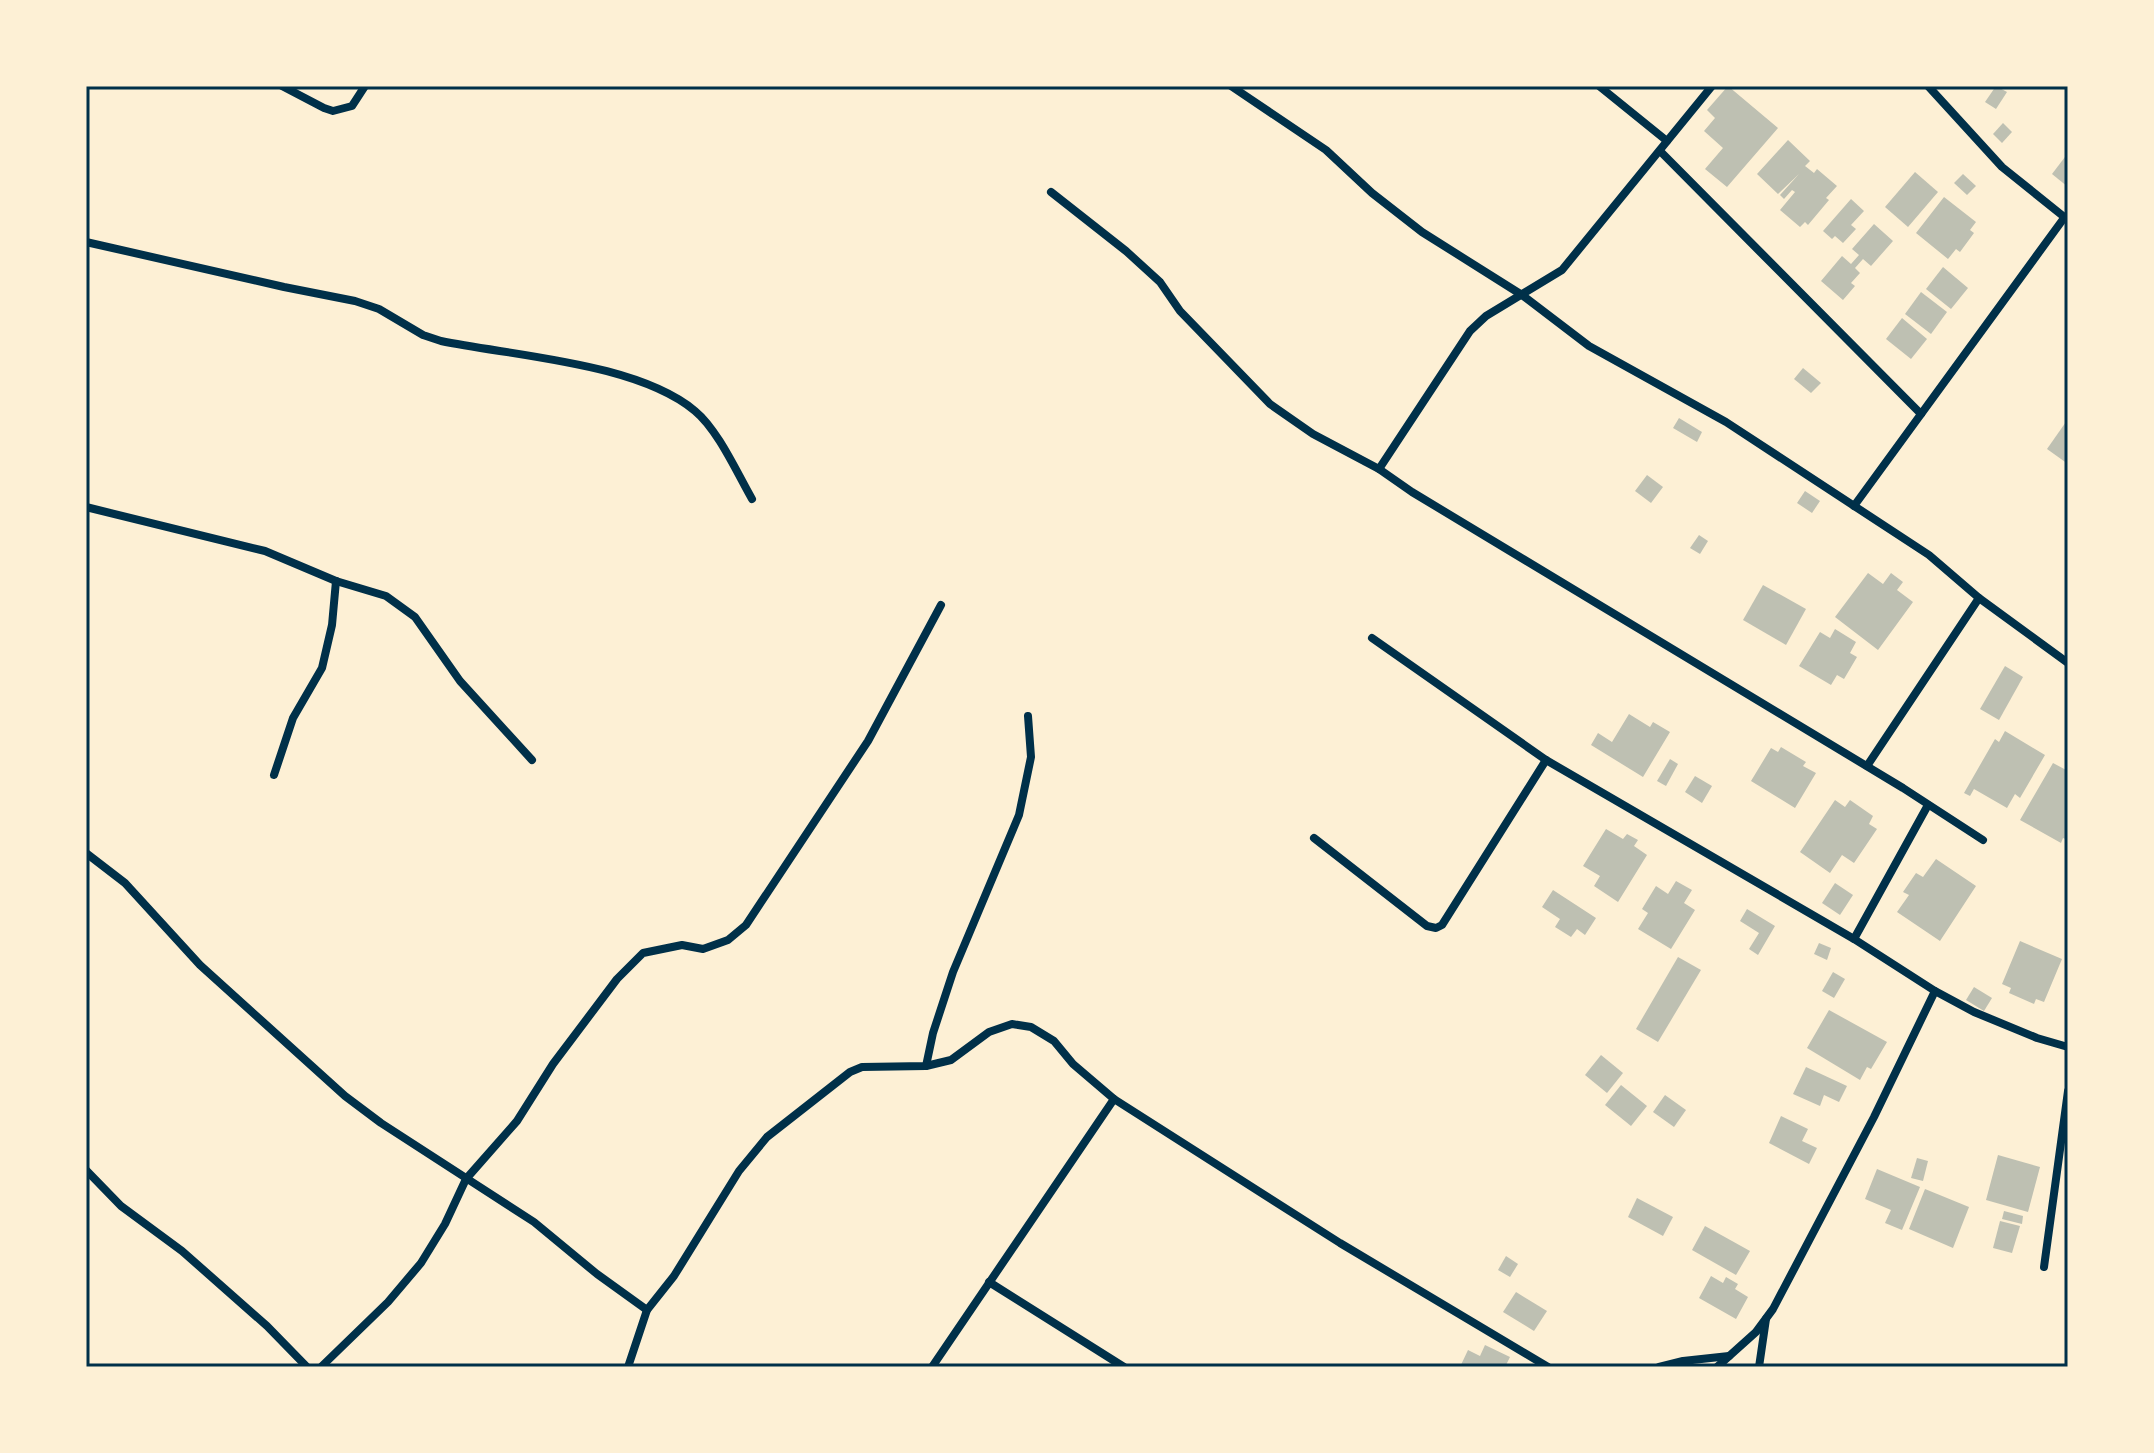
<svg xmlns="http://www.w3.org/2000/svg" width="2154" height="1453" font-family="'DM Sans',sans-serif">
	<rect width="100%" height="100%" fill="#fdf0d5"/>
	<g fill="#bec0b2">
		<polygon points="1728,86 1778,128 1727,187 1705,169 1723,148 1704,131 1715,118 1707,110"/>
		<polygon points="1996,86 2007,92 1996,109 1985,102"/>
		<polygon points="2003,123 2012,132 2002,143 1993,134"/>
		<polygon points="1788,140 1810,161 1805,166 1814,173 1817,169 1837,186 1826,198 1829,200 1808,225 1805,222 1800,227 1780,210 1795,192 1792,190 1784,199 1780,195 1799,174 1778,194 1757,174"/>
		<polygon points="2068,153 2068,187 2052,174"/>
		<polygon points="1915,172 1938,192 1908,227 1885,207"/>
		<polygon points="1963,174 1976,186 1967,195 1954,183"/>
		<polygon points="1944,197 1976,222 1970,230 1974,233 1960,252 1956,249 1948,259 1916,233"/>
		<polygon points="1851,199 1864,211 1851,225 1856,229 1843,243 1835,236 1832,239 1823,231"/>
		<polygon points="1874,224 1893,241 1871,266 1863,259 1855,268 1860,273 1851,283 1855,286 1843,300 1821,281 1842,256 1851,264 1859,255 1852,249"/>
		<polygon points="1943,267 1968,288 1951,309 1926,289"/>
		<polygon points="1921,292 1947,312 1931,334 1905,314"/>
		<polygon points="1902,318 1927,339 1911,359 1886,339"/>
		<polygon points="1803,368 1821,383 1811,393 1794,379"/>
		<polygon points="1679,418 1702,432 1697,442 1673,428"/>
		<polygon points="2068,419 2068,464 2047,449"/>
		<polygon points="1647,475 1663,487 1651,503 1635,491"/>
		<polygon points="1805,491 1820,501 1812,513 1797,503"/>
		<polygon points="1699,535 1708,541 1700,554 1690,548"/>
		<polygon points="1868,573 1883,584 1891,573 1903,582 1897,590 1913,602 1878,650 1835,617"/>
		<polygon points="1763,585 1806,609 1786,645 1743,620"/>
		<polygon points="1835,629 1856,642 1850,653 1857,657 1844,679 1837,675 1831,685 1799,666 1820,632 1830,638"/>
		<polygon points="2005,666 2023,677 1999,720 1980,709"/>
		<polygon points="1629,714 1650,727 1653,722 1670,732 1643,777 1591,745 1598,733 1612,742"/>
		<polygon points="2005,731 2045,755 2020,798 2015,794 2007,808 1974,789 1970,796 1964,793 1995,739 1999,742"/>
		<polygon points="1781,747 1806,762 1803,766 1816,773 1795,808 1751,781 1771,748 1778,752"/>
		<polygon points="1670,759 1678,764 1666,786 1657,781"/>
		<polygon points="2053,763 2068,771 2068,840 2063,838 2061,843 2020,820"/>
		<polygon points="1695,776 1712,786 1702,803 1685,792"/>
		<polygon points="1835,800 1845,807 1850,800 1873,816 1869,824 1877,829 1854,863 1842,855 1830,873 1800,852"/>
		<polygon points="1606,829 1623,839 1627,834 1638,840 1634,846 1647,855 1618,902 1594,886 1600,876 1583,866"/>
		<polygon points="1936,859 1976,886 1940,941 1897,912 1909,895 1903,892 1916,873 1923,877"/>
		<polygon points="1676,881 1692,890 1684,903 1695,910 1671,949 1638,929 1648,913 1642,909 1656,886 1668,894"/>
		<polygon points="1835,883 1853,895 1840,915 1822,903"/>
		<polygon points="1553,890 1596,918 1585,935 1577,929 1571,937 1555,927 1560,919 1542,907"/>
		<polygon points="1747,909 1775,926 1758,955 1749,949 1759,933 1740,921"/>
		<polygon points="2020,941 2062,959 2044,1002 2036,999 2034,1004 2009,993 2011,988 2002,984"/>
		<polygon points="1819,943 1831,948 1827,960 1814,954"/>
		<polygon points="1678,957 1701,970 1658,1042 1636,1029"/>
		<polygon points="1833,972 1845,979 1834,998 1822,991"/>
		<polygon points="1974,987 1992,998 1984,1011 1966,1000"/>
		<polygon points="1829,1010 1887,1042 1871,1069 1867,1067 1860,1080 1807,1048"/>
		<polygon points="1601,1055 1623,1073 1607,1093 1585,1075"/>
		<polygon points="1806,1067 1847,1086 1839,1102 1824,1095 1820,1106 1793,1094"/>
		<polygon points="1621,1085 1647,1106 1631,1126 1605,1105"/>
		<polygon points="1665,1095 1686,1110 1674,1127 1653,1112"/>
		<polygon points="1781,1116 1808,1129 1802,1141 1817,1148 1809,1164 1769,1143"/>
		<polygon points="1998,1155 2040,1167 2028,1212 1986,1200"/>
		<polygon points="1917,1158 1928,1161 1923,1181 1911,1178"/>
		<polygon points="1877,1169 1920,1187 1902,1230 1885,1223 1891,1210 1865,1199"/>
		<polygon points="1925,1189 1969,1207 1953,1248 1909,1229"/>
		<polygon points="1637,1198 1673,1217 1663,1236 1628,1217"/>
		<polygon points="2004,1211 2023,1216 2022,1224 2002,1219"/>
		<polygon points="2000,1221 2020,1226 2012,1253 1993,1248"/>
		<polygon points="1705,1226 1750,1251 1736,1275 1692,1250"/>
		<polygon points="1506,1256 1518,1264 1510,1277 1498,1270"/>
		<polygon points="1711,1276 1723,1283 1726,1277 1738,1284 1735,1289 1748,1297 1736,1319 1699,1298"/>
		<polygon points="1516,1292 1547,1311 1534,1331 1503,1312"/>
		<polygon points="1485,1345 1510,1357 1505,1367 1460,1367 1468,1350 1480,1356"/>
	</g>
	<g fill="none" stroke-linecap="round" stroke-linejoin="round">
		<g stroke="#003049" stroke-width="8">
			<polyline points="282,86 324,108 333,111 352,106 365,86"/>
			<polyline points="1231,86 1326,150 1372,193 1422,232 1522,295 1589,346 1726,422 1929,555 1979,598 2068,663"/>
			<polyline points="1599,86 1667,141"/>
			<polyline points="1928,86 2002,167 2068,220"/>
			<polyline points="1660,151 1921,414"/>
			<polyline points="1051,192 1126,251 1160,282 1180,311 1270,404 1313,434 1379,469 1412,492 1903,788 1983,840"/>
			<path d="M 86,242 L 284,287 L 355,301 L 379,309 L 423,335 L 441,341 C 514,356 638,363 695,411 C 718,430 737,473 752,499"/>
			<polyline points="1379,469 1470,331 1486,316 1562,270 1712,86"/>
			<polyline points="1854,506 2064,218"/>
			<polyline points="86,507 265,551 336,581 386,596 415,617 460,681 532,760"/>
			<polyline points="1372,638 1546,760 1854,939 1935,991 1974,1012 2037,1038 2068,1047"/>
			<polyline points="1867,766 1979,598"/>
			<polyline points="274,775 293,718 322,668 332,625 336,581"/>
			<polyline points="1314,838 1427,926 1436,928 1442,925 1546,760"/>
			<polyline points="86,853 125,883 200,965 345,1096 381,1123 534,1222 597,1274 647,1310"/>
			<polyline points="1854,939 1928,805"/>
			<polyline points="926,1066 951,1060 989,1032 1012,1024 1031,1027 1054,1041 1073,1064 1114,1099 1340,1243 1548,1367"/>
			<polyline points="86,1170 121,1206 182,1251 267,1326 307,1367"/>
			<polyline points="2044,1267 2068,1091"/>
			<polyline points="989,1282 1124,1367"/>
			<polyline points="321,1367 388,1302 421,1263 445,1224 466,1179 517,1121 553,1064 617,979 643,953 682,945 703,949 728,940 746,925 868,741 941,605"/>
			<polyline points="628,1367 647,1310 674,1276 739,1171 767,1137 850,1072 862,1067 926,1066 933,1033 953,972 1019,815 1031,757 1028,716"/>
			<polyline points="932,1367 1114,1099"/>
			<polyline points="1659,1367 1683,1361 1729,1356"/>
			<polyline points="1717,1367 1756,1332 1773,1309 1874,1117 1935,991"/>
			<polyline points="1759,1367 1766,1319"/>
		</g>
	</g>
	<rect width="2154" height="1453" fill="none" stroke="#fdf0d5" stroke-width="176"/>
	<rect x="88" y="88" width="1978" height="1277" fill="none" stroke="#003049" stroke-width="3"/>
</svg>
